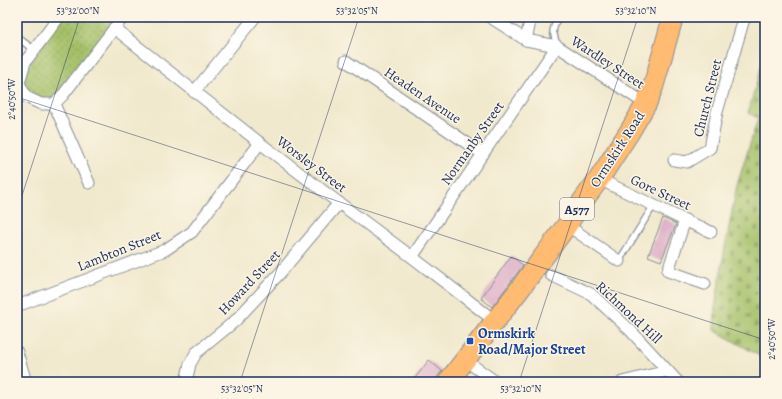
<svg xmlns="http://www.w3.org/2000/svg" width="782" height="399" font-family="Alegreya,serif">
	<defs>
		<pattern id="grass-dots" width="8" height="8" patternUnits="userSpaceOnUse"><rect width="8" height="8" fill="#a3bf66"/><path d="M2 2h.1M6 6h.1" fill="none" stroke="#849c57" stroke-width="1.8" stroke-linecap="round"/></pattern>
		<pattern id="cemetery-stones" width="16" height="16" patternUnits="userSpaceOnUse"><rect width="16" height="16" fill="#a3bf66"/><path d="M2 7V4a2 2 0 0 1 4 0v3zM10 15v-3a2 2 0 0 1 4 0v3z" fill="#849c57"/></pattern>
	</defs>
	<rect width="100%" height="100%" fill="#fcf5e5"/>
	<filter id="ink" filterUnits="userSpaceOnUse"><feTurbulence type="fractalNoise" baseFrequency=".025" numOctaves="2"/><feDisplacementMap in="SourceGraphic" scale="8" xChannelSelector="R" yChannelSelector="G"/><feConvolveMatrix kernelMatrix="1 2 1 2 8 2 1 2 1" color-interpolation-filters="sRGB"/></filter>
	<filter id="wash" filterUnits="userSpaceOnUse"><feTurbulence type="fractalNoise" baseFrequency=".012" numOctaves="4" result="noise"/><feDisplacementMap in="SourceGraphic" scale="16" xChannelSelector="R" yChannelSelector="G"/><feGaussianBlur stdDeviation="0.9" result="paint"/><feColorMatrix in="noise" values="0 0 0 0 0 0 0 0 0 0 0 0 0 0 0 0 0 1.4 0 .05"/><feComposite in="paint" operator="in"/></filter>
	<g filter="url(#wash)">
		<rect width="100%" height="100%" fill="#f1e9cd"/>
		<polygon fill="url(#grass-dots)" stroke="#5f7762" points="59,17 123,17 63,95 41,104 19,83"/>
		<polygon fill="url(#cemetery-stones)" stroke="#5f7762" points="765,53 765,359 714,330 715,307 725,247 737,185 758,118 748,113"/>
		<g id="blocks">
			<g fill="#deafc8">
				<polygon points="663,218 676,224 661,261 648,256"/>
				<polygon points="511,256 523,265 492,307 481,298"/>
				<polygon points="429,360 442,371 433,382 412,382"/>
			</g>
		</g>
	</g>
	<g filter="url(#ink)">
		<use href="#blocks" fill-opacity="0" stroke="#868c96" stroke-width="1"/>
		<g fill="none" stroke-linecap="round" stroke-linejoin="round">
			<defs>
				<g id="lane">
					<polyline points="557,17 553,31 557,46"/>
					<polyline points="17,37 34,50"/>
					<polyline points="619,261 654,205"/>
				</g>
				<g id="street">
					<polyline points="59,17 25,62 19,83 26,97 41,104 54,104 63,95 123,17"/>
					<polyline points="490,17 526,40 557,46 646,104"/>
					<polyline points="114,28 260,143 339,203 412,257 495,321"/>
					<polyline points="526,40 531,17"/>
					<polyline points="346,61 483,154"/>
					<polyline points="194,92 255,17"/>
					<polyline points="54,104 89,183"/>
					<polyline points="674,160 687,162 710,148 717,112 743,22 746,17"/>
					<polyline points="599,179 686,221 711,232"/>
					<polyline points="685,220 668,271 705,284"/>
					<polyline points="567,225 619,261"/>
					<polyline points="412,257 557,46"/>
					<polyline points="551,275 591,294 630,330 678,382"/>
					<polyline points="17,306 165,250 192,232 260,143"/>
					<polyline points="17,352 26,382"/>
					<polyline points="465,360 496,382"/>
					<polyline points="186,382 190,364 196,353 235,321 280,273 339,203"/>
					<polyline points="622,382 667,371"/>
				</g>
				<polyline id="highway" points="448,382 519,290 567,225 579,206 599,179 630,131 646,104 653,87 660,63 673,17"/>
			</defs>
			<use href="#lane" stroke="#868c96" stroke-width="8"/>
			<use href="#street" stroke="#868c96" stroke-width="13"/>
			<use href="#highway" stroke="#868c96" stroke-width="22"/>
			<use href="#lane" stroke="#fff" stroke-width="5.5"/>
			<use href="#street" stroke="#fff" stroke-width="11"/>
			<use href="#highway" stroke="#febb71" stroke-width="20"/>
		</g>
	</g>
	<path fill="none" stroke="#1b2f5e" stroke-width="1" stroke-opacity="0.45" d="M 17,97 L 765,340M 17,211 L 80,17M 240,382 L 359,17M 519,382 L 638,17"/>
	<rect fill="#1a4fb4" stroke="#fcf5e5" stroke-width="1.5" x="466" y="337" width="8" height="8" rx="2"/>
	<g text-anchor="middle" stroke-width="3" stroke-linejoin="round" paint-order="stroke">
		<rect fill="#fcf5e5" stroke="#5e6a86" stroke-width="1" x="560" y="198" width="34" height="22" rx="3"/>
		<g font-size="13" font-weight="bold" fill="#1b2f5e">
			<text x="577" y="214">A577</text>
		</g>
		<g font-size="14" fill="#1b2f5e" stroke="#fcf5e5">
			<text transform="translate(608 62) rotate(33)" y="5">Wardley Street</text>
			<text transform="translate(423 95) rotate(34)" y="5">Headen Avenue</text>
			<text transform="translate(707 98) rotate(-76)" y="5">Church Street</text>
			<text transform="translate(472 143) rotate(-55)" y="5">Normanby Street</text>
			<text transform="translate(617 149) rotate(-57)" y="5">Ormskirk Road</text>
			<text transform="translate(312 164) rotate(37)" y="5">Worsley Street</text>
			<text transform="translate(661 192) rotate(25)" y="5">Gore Street</text>
			<text transform="translate(119 250) rotate(-22)" y="5">Lambton Street</text>
			<text transform="translate(249 282) rotate(-47)" y="5">Howard Street</text>
			<text transform="translate(629 312) rotate(43)" y="5">Richmond Hill</text>
		</g>
		<g font-size="14" font-weight="bold" fill="#164399" stroke="#fcf5e5" text-anchor="start">
			<text x="478" y="338">Ormskirk<tspan x="478" dy="16">Road/Major Street</tspan></text>
		</g>
	</g>
	<rect width="782" height="399" fill="none" stroke="#fcf5e5" stroke-width="44"/>
	<rect x="22" y="22" width="738" height="355" fill="none" stroke="#1b2f5e" stroke-width="1.5"/>
	<g font-size="10" text-anchor="middle" fill="#1b2f5e">
		<text x="78" y="14">53°32'00"N</text>
		<text x="357" y="14">53°32'05"N</text>
		<text x="636" y="14">53°32'10"N</text>
		<text transform="translate(11 99) rotate(-90)" y="4">2°40'50"W</text>
		<text transform="translate(771 339) rotate(-90)" y="4">2°40'50"W</text>
		<text x="242" y="392">53°32'05"N</text>
		<text x="521" y="392">53°32'10"N</text>
	</g>
</svg>
